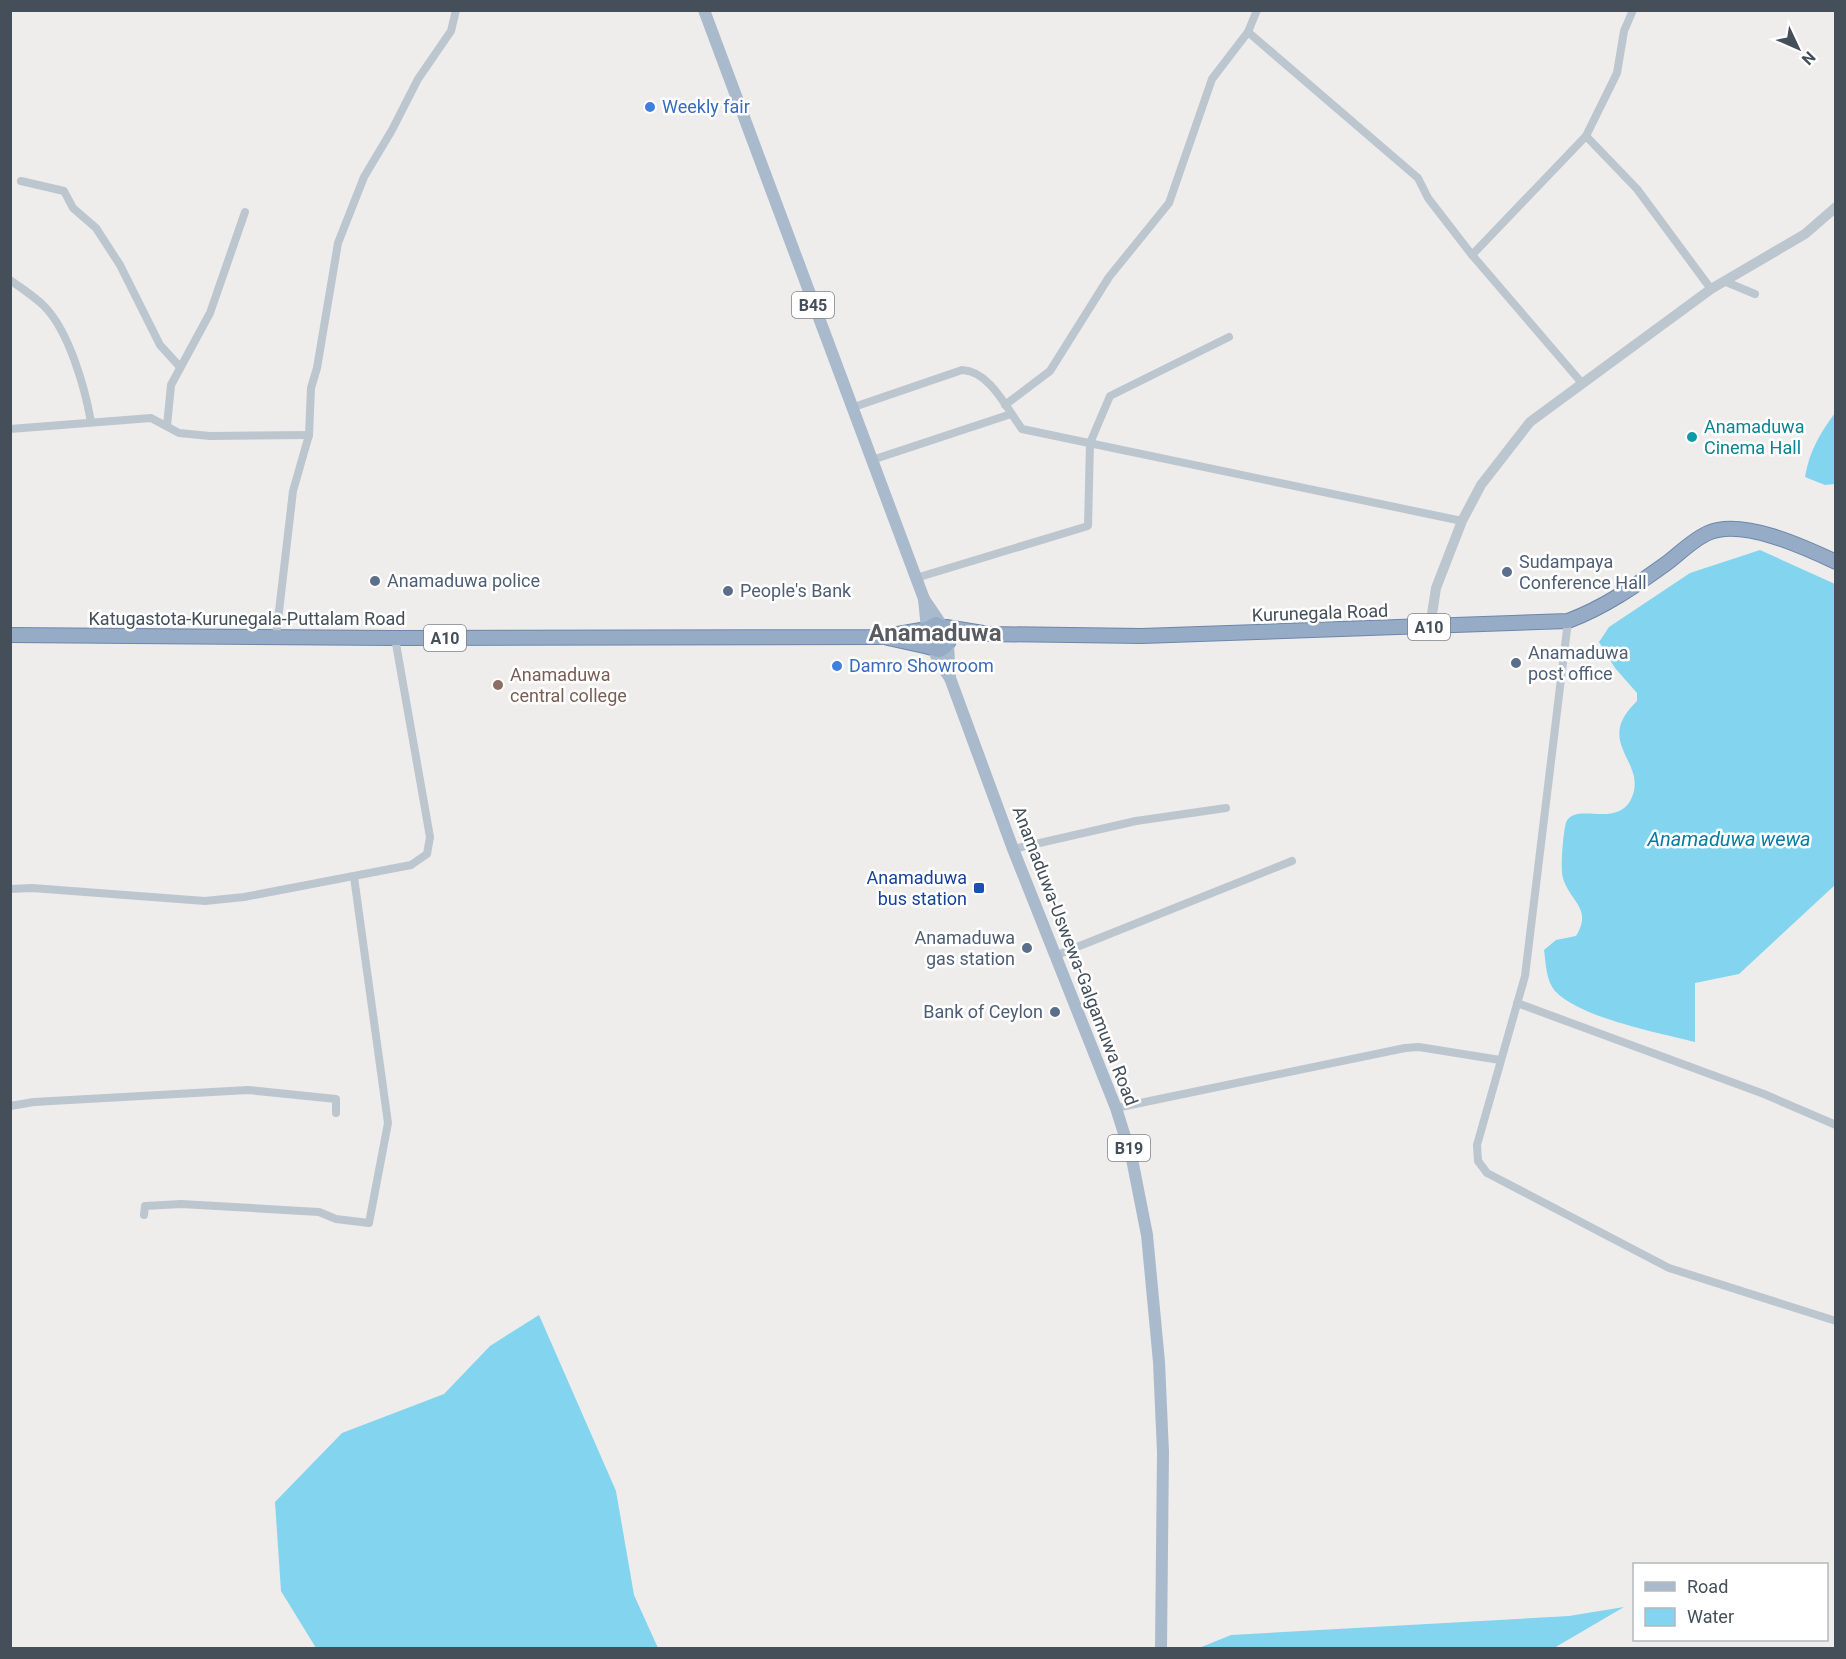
<svg xmlns="http://www.w3.org/2000/svg" width="1846" height="1659" font-family="Roboto,sans-serif">
	<rect width="100%" height="100%" fill="#efecec"/>
	<g fill="#82d4ef">
		<path d="M 1835,413 L 1835,484 L 1825,485 L 1805,477 C 1809,452 1820,433 1835,413 Z"/>
		<path d="M 1760,550 L 1835,584 L 1835,885 L 1739,974 L 1695,983 L 1695,1042 C 1660,1033 1580,1018 1555,991 C 1546,980 1546,964 1544,950 L 1556,940 L 1576,936 C 1593,908 1570,902 1563,878 C 1560,868 1563,838 1565,827 C 1569,797 1618,832 1632,797 C 1647,761 1593,743 1637,701 L 1637,693 L 1615,668 L 1599,642 L 1609,627 L 1690,573 Z"/>
		<polygon points="539,1315 616,1491 634,1595 658,1648 316,1648 281,1591 275,1502 342,1433 444,1394 490,1346"/>
		<polygon points="1624,1607 1554,1648 1199,1648 1231,1635 1569,1616"/>
	</g>
	<g fill="none" stroke-linecap="round" stroke-linejoin="round">
		<defs>
			<g id="trunk">
				<path d="M 946,627 L 989,634 L 1142,636 L 1568,621 C 1605,607 1635,586 1667,563 C 1680,553 1694,539 1708,533 C 1742,518 1804,547 1836,562"/>
				<path d="M 10,635 L 395,638 L 880,637 L 927,629 L 936,624 L 948,630 C 952,639 948,646 939,650 L 929,647 L 924,639 L 927,629"/>
				<polyline points="888,638 929,647"/>
			</g>
		</defs>
		<use href="#trunk" stroke="#6c87aa" stroke-width="16"/>
		<g stroke="#bcc6cf" stroke-width="8">
			<polyline points="1248,32 1418,178 1428,198 1472,255 1581,382"/>
			<polyline points="1586,136 1637,189 1711,289"/>
			<polyline points="21,181 64,191 73,208 96,228 120,265 160,345 180,367"/>
			<polyline points="1472,255 1586,136 1617,73 1624,31 1633,10"/>
			<path d="M 10,280 C 21,288 34,296 44,306 C 69,331 85,388 91,422"/>
			<polyline points="1726,282 1755,294"/>
			<polyline points="1005,405 1050,371 1109,277 1169,203 1212,79 1248,32 1257,10"/>
			<path d="M 851,408 L 962,370 C 990,371 1007,409 1022,429 L 1462,521"/>
			<polyline points="167,426 171,385 210,313 245,212"/>
			<polyline points="10,429 151,418 179,433 210,436 309,435"/>
			<polyline points="872,460 1011,414"/>
			<polyline points="916,578 1088,526 1090,443 1110,396 1229,337"/>
			<polyline points="1568,621 1525,976 1477,1145 1478,1161 1487,1173 1669,1268 1836,1321"/>
			<polyline points="276,637 293,491 309,435 311,388 317,368 338,243 364,177 392,130 418,79 451,31 456,10"/>
			<polyline points="1013,849 1136,821 1226,808"/>
			<polyline points="10,889 32,888 205,901 244,897 411,865 427,854 430,837 395,638"/>
			<polyline points="1057,955 1292,861"/>
			<polyline points="1517,1003 1764,1094 1836,1125"/>
			<polyline points="10,1106 34,1102 248,1090 336,1099 336,1113"/>
			<polyline points="1116,1108 1405,1048 1419,1047 1500,1060"/>
			<polyline points="144,1215 145,1206 181,1204 319,1212 336,1219 369,1223 388,1123 354,877"/>
		</g>
		<polyline stroke="#bcc6cf" stroke-width="10" points="1430,627 1436,588 1462,521 1481,485 1530,422 1711,289 1805,234 1836,207"/>
		<g stroke="#aabacd" stroke-width="12">
			<polyline points="704,10 924,599 941,624"/>
			<polyline points="924,599 927,629"/>
			<polyline points="948,645 950,678"/>
			<polyline points="934,649 938,661 950,678 1013,849 1116,1108 1132,1159 1147,1235 1159,1362 1163,1452 1161,1648"/>
		</g>
		<use href="#trunk" stroke="#96abc6" stroke-width="14"/>
	</g>
	<g fill="#3f7fe0" stroke="#fff" stroke-width="2">
		<circle cx="650" cy="107" r="6"/>
		<circle cx="837" cy="666" r="6"/>
	</g>
	<circle fill="#0f9aa8" stroke="#fff" stroke-width="2" cx="1692" cy="437" r="6"/>
	<g fill="#5c6f8a" stroke="#fff" stroke-width="2">
		<circle cx="1507" cy="572" r="6"/>
		<circle cx="375" cy="581" r="6"/>
		<circle cx="728" cy="591" r="6"/>
		<circle cx="1516" cy="663" r="6"/>
		<circle cx="1027" cy="948" r="6"/>
		<circle cx="1055" cy="1012" r="6"/>
	</g>
	<circle fill="#8d6e63" stroke="#fff" stroke-width="2" cx="498" cy="685" r="6"/>
	<rect fill="#1a4fb4" stroke="#fff" stroke-width="2" x="973" y="882" width="12" height="12" rx="3"/>
	<g text-anchor="middle" stroke-width="5" stroke-linejoin="round" paint-order="stroke">
		<g fill="#fff" stroke="#7c848c" stroke-width="1.5">
			<rect x="792" y="292" width="42" height="26" rx="4.5"/>
			<rect x="1408" y="614" width="42" height="26" rx="4.5"/>
			<rect x="424" y="625" width="42" height="26" rx="4.5"/>
			<rect x="1108" y="1135" width="42" height="26" rx="4.5"/>
		</g>
		<g font-size="16" font-weight="bold" fill="#444f5a">
			<text x="813" y="311">B45</text>
			<text x="1429" y="633">A10</text>
			<text x="445" y="644">A10</text>
			<text x="1129" y="1154">B19</text>
		</g>
		<g font-size="18" fill="#366cbe" stroke="#fff" text-anchor="start">
			<text x="662" y="113">Weekly fair</text>
			<text x="849" y="672">Damro Showroom</text>
		</g>
		<g font-size="18" fill="#0d838f" stroke="#fff" text-anchor="start">
			<text x="1704" y="433">Anamaduwa<tspan x="1704" dy="21">Cinema Hall</tspan></text>
		</g>
		<g font-size="18" fill="#4e5e75" stroke="#fff" text-anchor="start">
			<text x="1519" y="568">Sudampaya<tspan x="1519" dy="21">Conference Hall</tspan></text>
			<text x="387" y="587">Anamaduwa police</text>
			<text x="740" y="597">People's Bank</text>
			<text x="1528" y="659">Anamaduwa<tspan x="1528" dy="21">post office</tspan></text>
			<text x="1015" y="944" text-anchor="end">Anamaduwa<tspan x="1015" dy="21">gas station</tspan></text>
			<text x="1043" y="1018" text-anchor="end">Bank of Ceylon</text>
		</g>
		<g font-size="18" fill="#444f5a" stroke="#fff">
			<text transform="translate(1320 613) rotate(-2)" y="6">Kurunegala Road</text>
			<text x="247" y="625">Katugastota-Kurunegala-Puttalam Road</text>
			<text transform="translate(1075 956) rotate(69)" y="6">Anamaduwa-Uswewa-Galgamuwa Road</text>
		</g>
		<g font-size="18" fill="#785e54" stroke="#fff" text-anchor="start">
			<text x="510" y="681">Anamaduwa<tspan x="510" dy="21">central college</tspan></text>
		</g>
		<g font-size="18" fill="#164399" stroke="#fff" text-anchor="end">
			<text x="967" y="884">Anamaduwa<tspan x="967" dy="21">bus station</tspan></text>
		</g>
		<g font-size="20" font-style="italic" fill="#077ca3" stroke="#fff">
			<text x="1729" y="846">Anamaduwa wewa</text>
		</g>
		<g font-size="24" font-weight="bold" fill="#595c61" stroke="#fff">
			<text x="935" y="641">Anamaduwa</text>
		</g>
	</g>
	<rect width="1846" height="1659" fill="none" stroke="#444f5a" stroke-width="24"/>
	<rect x="1633" y="1563" width="195" height="78" fill="#ffffff" stroke="#b4b9bd" stroke-width="1.5"/>
	<rect x="1645" y="1582" width="30" height="9" fill="#aabacd" stroke="#b4b9bd" stroke-width="1.5"/>
	<text x="1687" y="1593" font-size="18" fill="#444f5a">Road</text>
	<rect x="1645" y="1608" width="30" height="18" fill="#82d4ef" stroke="#b4b9bd" stroke-width="1.5"/>
	<text x="1687" y="1623" font-size="18" fill="#444f5a">Water</text>
	<g transform="translate(1798 48) rotate(134)" stroke="#ffffff" stroke-width="4.5" paint-order="stroke">
	<path d="M0-4.5L10 22L0 15L-10 22Z" fill="#444f5a"/>
	<text y="-9" font-size="16" font-weight="bold" text-anchor="middle" fill="#444f5a">N</text>
	</g>
</svg>
